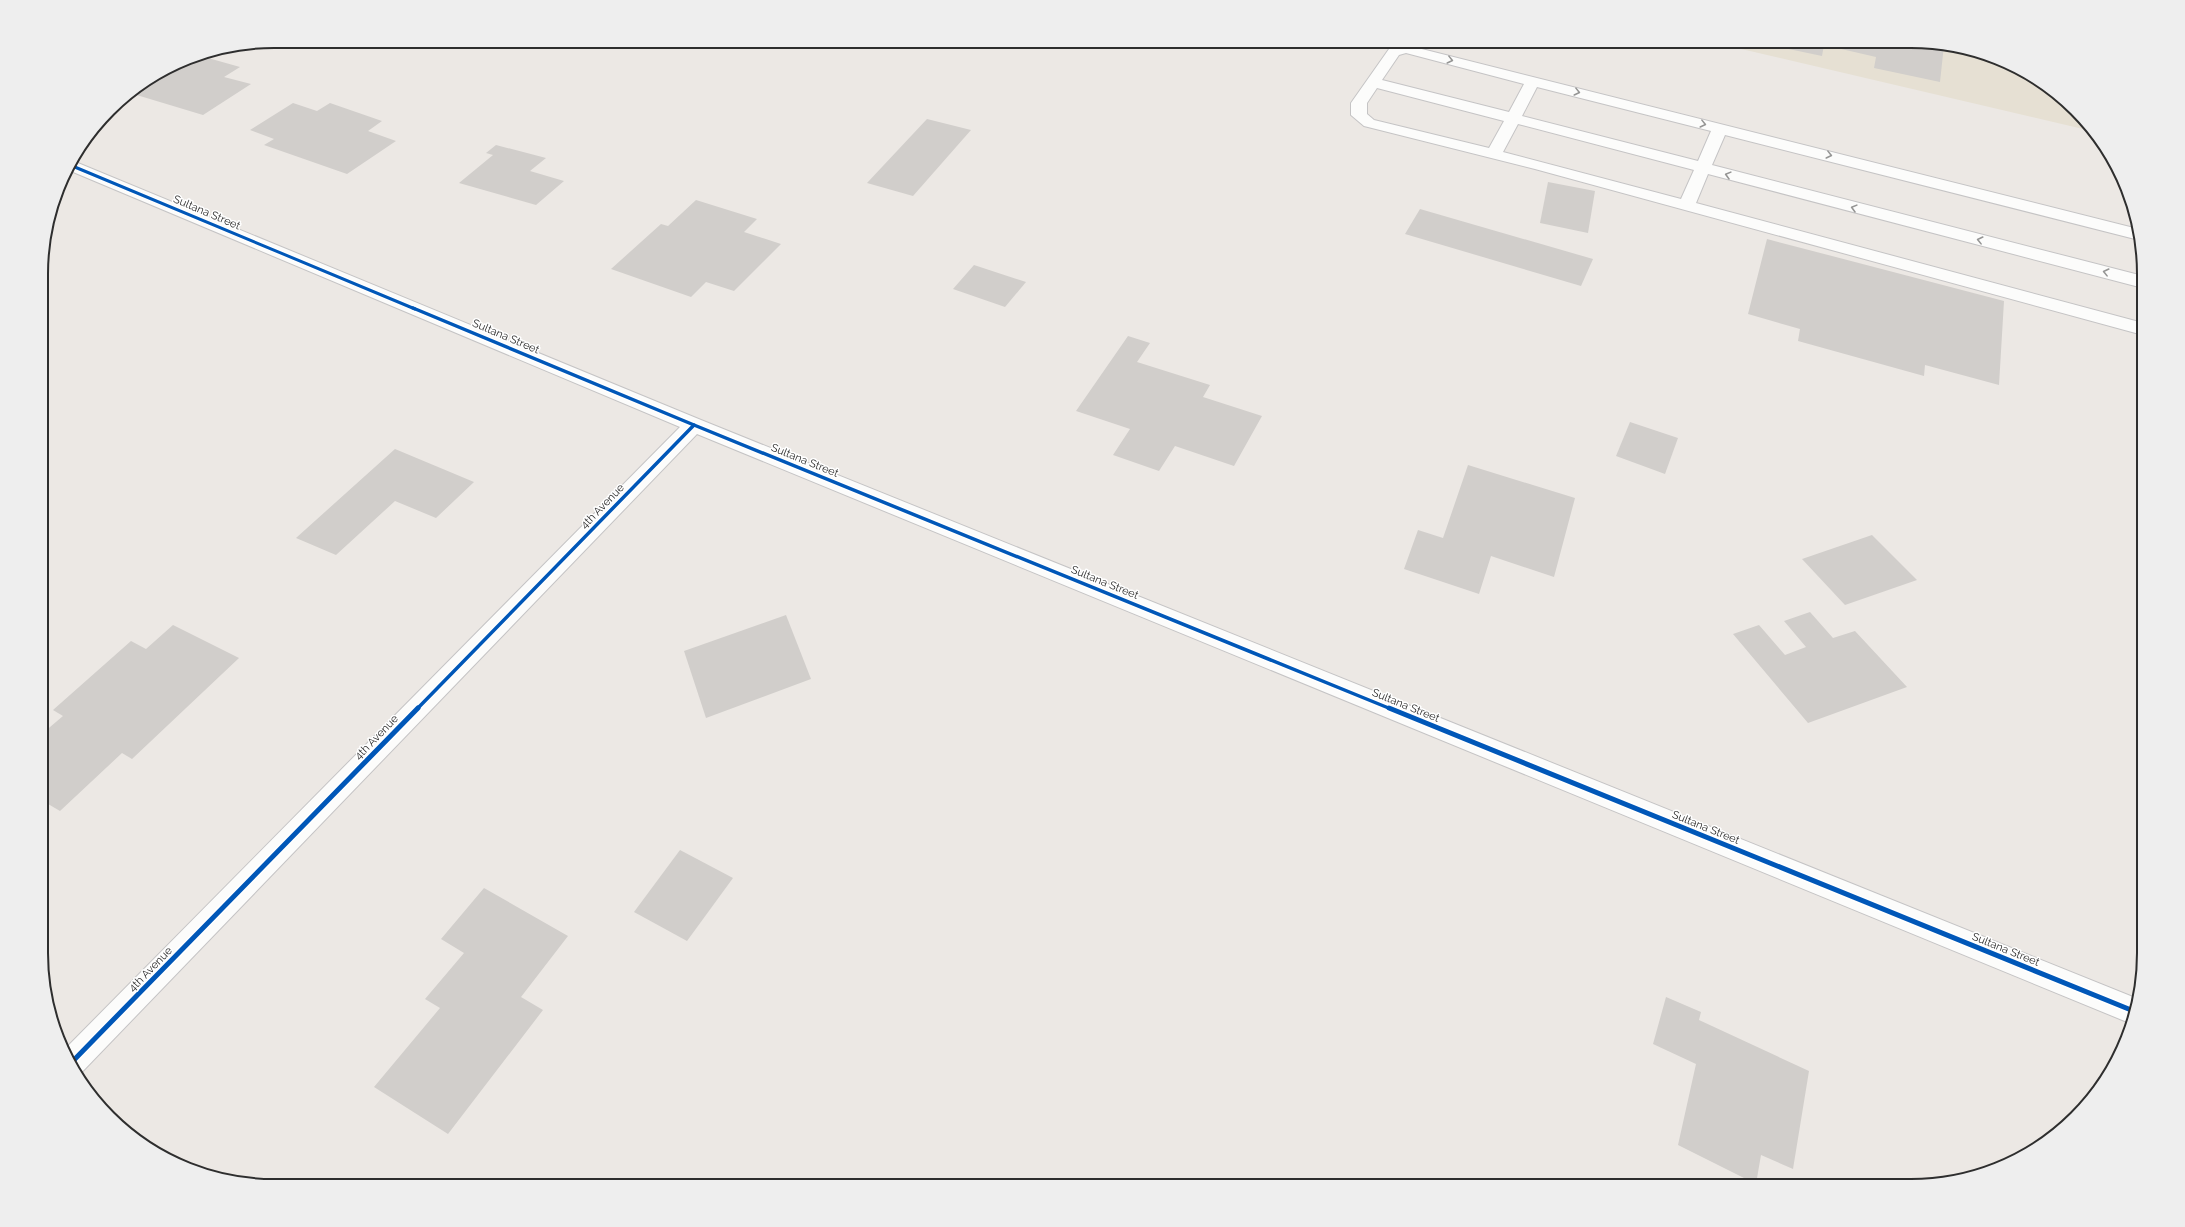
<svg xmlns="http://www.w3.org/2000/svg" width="2185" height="1227" font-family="Raleway,sans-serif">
	<rect width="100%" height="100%" fill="#ece8e4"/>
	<polygon fill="#e6e0d3" points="1707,41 1911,41 1971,49 2027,72 2076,109 2083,118 2083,129"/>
	<g fill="#d1cecb">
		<polygon points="1761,41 1911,41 1944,45 1940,82 1874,68 1876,57 1824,45 1822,56 1760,43"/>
		<polygon points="201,56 240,67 224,77 251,84 203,115 130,93 185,59"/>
		<polygon points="293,103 317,111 330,103 382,121 368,131 396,141 347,174 264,145 274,139 250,130"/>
		<polygon points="927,119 971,130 913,196 867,183"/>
		<polygon points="496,145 546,158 530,171 564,181 536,205 459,183 493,155 486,153"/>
		<polygon points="1548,182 1595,191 1588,233 1540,223"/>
		<polygon points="696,200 757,219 744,232 781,244 734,291 706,282 691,297 611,269 661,224 668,226"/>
		<polygon points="1420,209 1593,259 1581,286 1405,234"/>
		<polygon points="1767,239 2004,301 1999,385 1925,365 1924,376 1798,341 1800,329 1748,314"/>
		<polygon points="974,265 1026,282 1005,307 953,289"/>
		<polygon points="1128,336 1150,343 1137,362 1210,385 1203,397 1262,416 1234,466 1175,446 1159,471 1113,455 1130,429 1076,411"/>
		<polygon points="1630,422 1678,438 1665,474 1616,456"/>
		<polygon points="395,449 474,482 436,518 395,501 336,555 296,538"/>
		<polygon points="1468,465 1575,498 1554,577 1491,556 1479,594 1404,569 1418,530 1443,538"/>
		<polygon points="1872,535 1917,580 1845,605 1802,559"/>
		<polygon points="1810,612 1833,638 1855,631 1907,687 1808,723 1733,634 1759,625 1785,655 1806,647 1784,621"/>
		<polygon points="786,615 811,679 706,718 684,651"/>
		<polygon points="173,625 239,658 132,759 122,753 60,811 43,801 43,733 63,716 53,710 131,641 146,649"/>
		<polygon points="680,850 733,878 687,941 634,912"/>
		<polygon points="484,888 568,936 521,997 543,1010 448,1134 374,1087 440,1008 425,999 464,953 441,939"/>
		<polygon points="1666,997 1701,1012 1699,1020 1809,1071 1793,1169 1761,1155 1756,1184 1678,1145 1696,1064 1653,1044"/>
	</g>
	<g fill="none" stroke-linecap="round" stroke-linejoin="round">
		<defs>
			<path id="lane" d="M 1406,45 L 2138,229 L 2139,240 L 1725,135 L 1712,165 L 2143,276 L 2143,288 L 1708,174 L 1696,203 L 2143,323 L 2143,335 L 1535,169 L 1364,126 L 1351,115 L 1351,103 L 1389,49 ZM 1406,53 L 1524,84 L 1509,112 L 1382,80 L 1399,55 ZM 1537,87 L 1711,131 L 1698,161 L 1522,116 ZM 1377,88 L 1504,121 L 1489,148 L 1374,120 L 1367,114 L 1367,103 ZM 1518,124 L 1694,170 L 1681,199 L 1503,152 Z"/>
			<polygon id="street" points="73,161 701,420 2138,999 2132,1024 697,434 81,1073 77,1075 64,1050 680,427 66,169"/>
		</defs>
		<use href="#lane" stroke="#c5c4c5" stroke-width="2"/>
		<use href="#street" stroke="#c5c4c5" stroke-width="2"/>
		<use href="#lane" fill="#fcfcfb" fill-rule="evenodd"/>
		<use href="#street" fill="#fcfcfb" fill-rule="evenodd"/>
		<defs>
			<polyline id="cycleway-far2" points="70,165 415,309"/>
			<g id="cycleway-far1">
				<polyline points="413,308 694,425 1391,709"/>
				<polyline points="417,709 694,425"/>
			</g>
			<g id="cycleway">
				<polyline points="1389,708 2136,1012"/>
				<polyline points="71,1063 418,708"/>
			</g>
		</defs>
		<use href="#cycleway-far2" stroke="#fff" stroke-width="5"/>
		<use href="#cycleway-far1" stroke="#fff" stroke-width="6"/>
		<use href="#cycleway" stroke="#fff" stroke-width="8"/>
		<use href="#cycleway-far2" stroke="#0057b8" stroke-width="3"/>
		<use href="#cycleway-far1" stroke="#0057b8" stroke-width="3.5"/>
		<use href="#cycleway" stroke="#0057b8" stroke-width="5"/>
	</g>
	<defs><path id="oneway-chevron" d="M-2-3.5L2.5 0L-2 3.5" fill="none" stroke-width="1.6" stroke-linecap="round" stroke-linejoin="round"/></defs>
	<g stroke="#959594">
		<use href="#oneway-chevron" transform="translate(1450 60) rotate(14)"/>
		<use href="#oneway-chevron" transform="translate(1577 92) rotate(14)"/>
		<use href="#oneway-chevron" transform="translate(1703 124) rotate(14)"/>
		<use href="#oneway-chevron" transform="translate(1829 155) rotate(14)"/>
		<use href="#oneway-chevron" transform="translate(1728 175) rotate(-165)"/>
		<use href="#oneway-chevron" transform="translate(1854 208) rotate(-165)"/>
		<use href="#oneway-chevron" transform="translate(1980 240) rotate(-166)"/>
		<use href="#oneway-chevron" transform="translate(2106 272) rotate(-166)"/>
	</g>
	<g text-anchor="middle" stroke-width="3" stroke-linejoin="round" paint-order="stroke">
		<g font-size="11" fill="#2e2e2e" stroke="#fff">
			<text transform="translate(207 212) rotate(23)" y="4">Sultana Street</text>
			<text transform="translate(506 336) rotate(23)" y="4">Sultana Street</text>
			<text transform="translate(805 460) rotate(22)" y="4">Sultana Street</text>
			<text transform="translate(602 506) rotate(-46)" y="4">4th Avenue</text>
			<text transform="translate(1105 582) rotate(22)" y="4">Sultana Street</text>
			<text transform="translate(1406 705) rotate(22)" y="4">Sultana Street</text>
			<text transform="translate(376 737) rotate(-46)" y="4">4th Avenue</text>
			<text transform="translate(1706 827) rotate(22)" y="4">Sultana Street</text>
			<text transform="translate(2006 949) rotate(22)" y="4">Sultana Street</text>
			<text transform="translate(150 969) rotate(-46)" y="4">4th Avenue</text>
		</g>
	</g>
	<path d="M0 0H2185V1227H0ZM274 48H1911A226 226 0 0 1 2137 274V953A226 226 0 0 1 1911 1179H274A226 226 0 0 1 48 953V274A226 226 0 0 1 274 48Z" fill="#eee" fill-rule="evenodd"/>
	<path fill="none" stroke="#2e2e2e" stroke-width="2" d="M274 48H1911A226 226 0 0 1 2137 274V953A226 226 0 0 1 1911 1179H274A226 226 0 0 1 48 953V274A226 226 0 0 1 274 48Z"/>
</svg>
